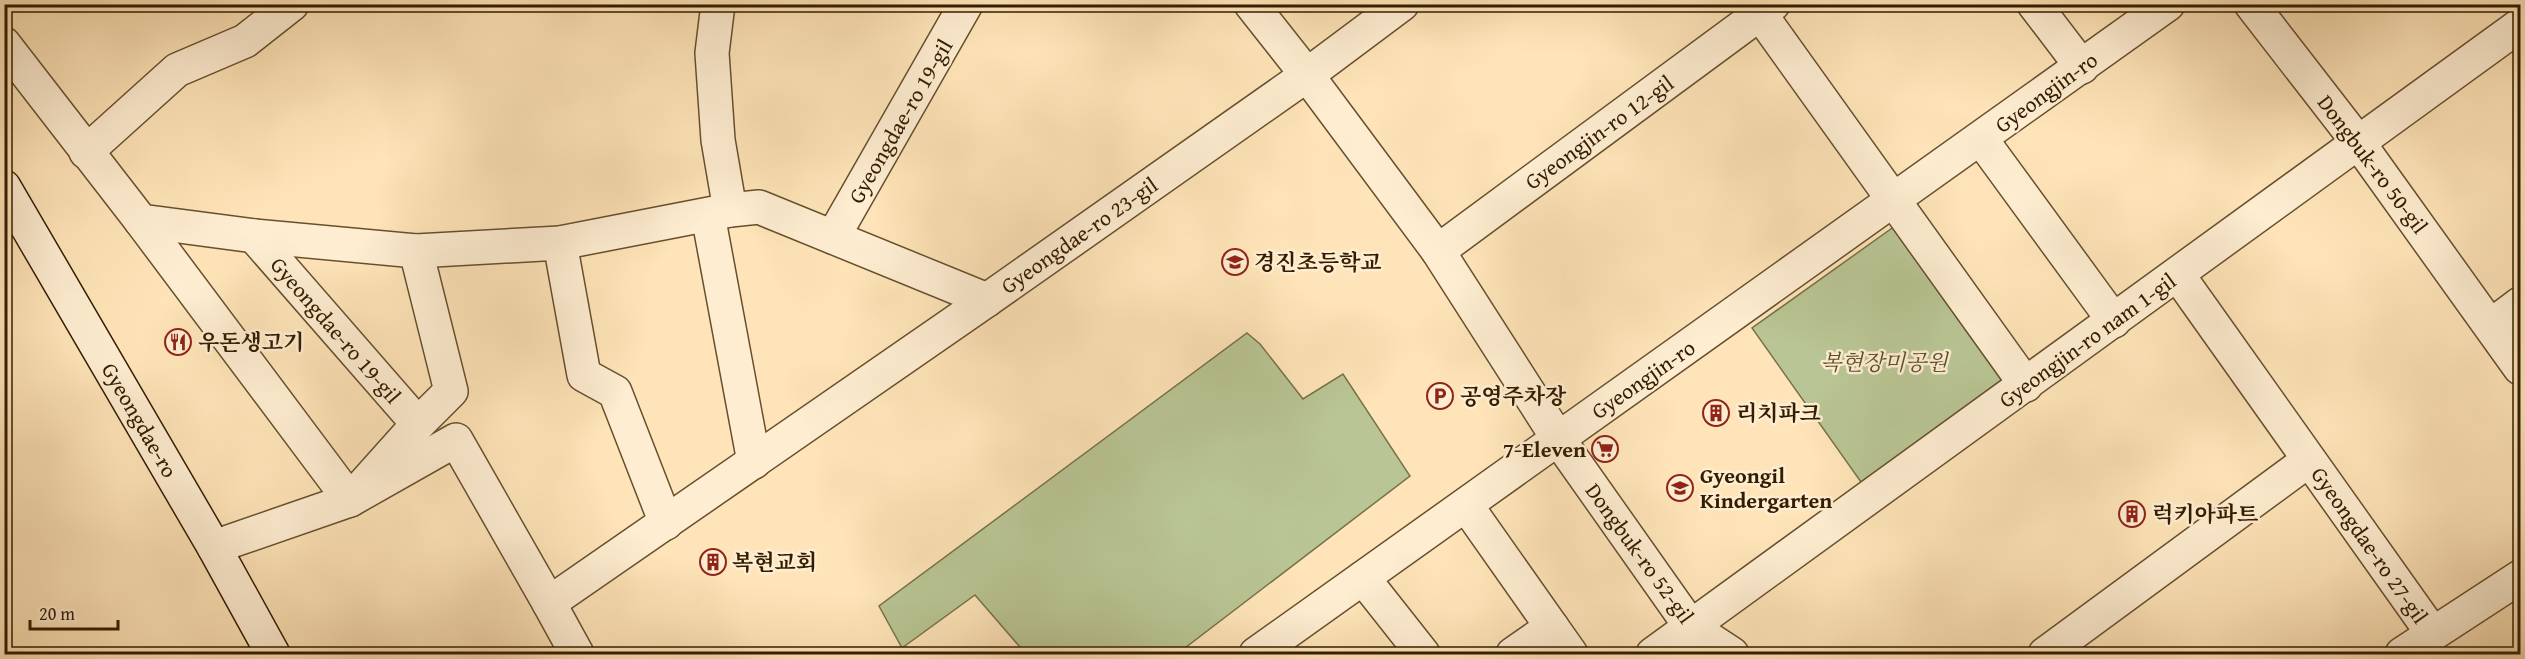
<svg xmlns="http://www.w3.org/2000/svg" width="2525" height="659" font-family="'Gentium Book Plus','Noto Serif KR',serif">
	<rect width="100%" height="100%" fill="#fee4b8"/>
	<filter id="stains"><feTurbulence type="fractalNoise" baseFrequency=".00333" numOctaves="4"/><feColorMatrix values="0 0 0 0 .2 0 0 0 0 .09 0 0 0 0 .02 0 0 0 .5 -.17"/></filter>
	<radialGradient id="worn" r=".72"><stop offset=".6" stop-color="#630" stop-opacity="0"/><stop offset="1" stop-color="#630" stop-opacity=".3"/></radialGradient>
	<g fill="#b9c594" stroke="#76714a" stroke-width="1.5">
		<polygon points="1895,226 2016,396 1873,499 1752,328"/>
		<polygon points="1247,333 1260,344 1303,399 1343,374 1410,476 1177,654 1026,654 975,595 902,648 879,606"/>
	</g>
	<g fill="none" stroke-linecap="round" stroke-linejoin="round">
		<defs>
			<g id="minor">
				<polyline points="718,4 712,53 718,140 730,210"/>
				<polyline points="1251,4 1307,75 1438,251 1559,440 1691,627 1732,654"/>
				<polyline points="1753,4 2026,385"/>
				<polyline points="2034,4 2082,67"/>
				<polyline points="2251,4 2358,142 2520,368"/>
				<polyline points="4,44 141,221 254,236 416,251 560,243 730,210 759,207 987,300"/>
				<polyline points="1981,139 2114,321"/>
				<polyline points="86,152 177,70 245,41 292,4"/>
				<polyline points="708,215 754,462"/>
				<polyline points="141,221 350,500 418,424 451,391 416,251"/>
				<polyline points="254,236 418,424"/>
				<polyline points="833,237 966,4"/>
				<polyline points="560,243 584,375 615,392 666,523"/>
				<polyline points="1438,251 1773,4"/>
				<polyline points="2178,275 2433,634"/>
				<polyline points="2492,325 2520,304"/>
				<polyline points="1466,505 1571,654"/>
				<polyline points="214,547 350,500 456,440 549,603 987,300 1307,75 1402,4"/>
				<polyline points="1363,578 1423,654"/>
				<polyline points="549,603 577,654"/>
				<polyline points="1513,654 1552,627"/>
				<polyline points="1653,654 2520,25"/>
				<polyline points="2045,654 2309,460"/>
				<polyline points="2402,654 2520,577"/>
			</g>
			<polyline id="tertiary" points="1256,654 2168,4"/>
			<polyline id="secondary" points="4,187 214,547 273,654"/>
		</defs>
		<use href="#minor" stroke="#664f2e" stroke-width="36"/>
		<use href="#tertiary" stroke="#664f2e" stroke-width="36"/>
		<use href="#secondary" stroke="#331d00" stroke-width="36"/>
		<use href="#minor" stroke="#feedd1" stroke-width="33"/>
		<use href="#tertiary" stroke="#feedd1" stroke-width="33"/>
		<use href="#secondary" stroke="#feedd1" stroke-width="33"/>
	</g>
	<defs>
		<symbol id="school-ring" viewBox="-11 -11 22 22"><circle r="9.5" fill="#feedd1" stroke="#8f2418" stroke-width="1.5"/><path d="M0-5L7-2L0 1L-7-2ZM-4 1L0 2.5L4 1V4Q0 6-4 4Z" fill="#8f2418"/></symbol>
		<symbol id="restaurant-ring" viewBox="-11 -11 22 22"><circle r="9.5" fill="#feedd1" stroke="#8f2418" stroke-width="1.5"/><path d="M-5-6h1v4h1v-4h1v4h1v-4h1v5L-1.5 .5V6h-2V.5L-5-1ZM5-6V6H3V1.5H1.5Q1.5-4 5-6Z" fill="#8f2418"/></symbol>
		<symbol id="parking-ring" viewBox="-11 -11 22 22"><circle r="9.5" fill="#feedd1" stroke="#8f2418" stroke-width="1.5"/><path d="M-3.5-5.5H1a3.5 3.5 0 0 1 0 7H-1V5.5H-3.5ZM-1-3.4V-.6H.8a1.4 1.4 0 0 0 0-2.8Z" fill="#8f2418"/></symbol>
		<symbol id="building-ring" viewBox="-11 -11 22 22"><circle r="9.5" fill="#feedd1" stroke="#8f2418" stroke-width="1.5"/><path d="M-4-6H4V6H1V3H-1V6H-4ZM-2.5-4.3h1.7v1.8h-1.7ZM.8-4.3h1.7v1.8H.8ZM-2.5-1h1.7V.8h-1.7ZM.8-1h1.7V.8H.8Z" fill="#8f2418"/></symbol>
		<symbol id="supermarket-ring" viewBox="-11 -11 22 22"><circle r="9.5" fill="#feedd1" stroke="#8f2418" stroke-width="1.5"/><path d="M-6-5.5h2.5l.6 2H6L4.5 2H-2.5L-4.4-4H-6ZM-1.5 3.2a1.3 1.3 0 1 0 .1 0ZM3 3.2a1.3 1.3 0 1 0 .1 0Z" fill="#8f2418"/></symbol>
	</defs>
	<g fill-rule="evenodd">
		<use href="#school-ring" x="1220" y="247" width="30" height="30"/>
		<use href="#restaurant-ring" x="163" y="327" width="30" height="30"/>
		<use href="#parking-ring" x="1425" y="381" width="30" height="30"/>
		<use href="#building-ring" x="1701" y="398" width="30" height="30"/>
		<use href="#supermarket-ring" x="1590" y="434" width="30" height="30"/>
		<use href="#school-ring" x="1665" y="473" width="30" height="30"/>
		<use href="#building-ring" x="2117" y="499" width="30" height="30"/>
		<use href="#building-ring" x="698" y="547" width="30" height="30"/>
	</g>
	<g text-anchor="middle" stroke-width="5" stroke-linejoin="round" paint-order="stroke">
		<g font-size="22" fill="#331d00" stroke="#feedd1">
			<text transform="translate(2046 92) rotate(-36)" y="8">Gyeongjin-ro</text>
			<text transform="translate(900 121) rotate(-60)" y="8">Gyeongdae-ro 19-gil</text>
			<text transform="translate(1599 132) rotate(-36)" y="8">Gyeongjin-ro 12-gil</text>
			<text transform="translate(2373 164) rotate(53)" y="8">Dongbuk-ro 50-gil</text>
			<text transform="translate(1079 235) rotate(-35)" y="8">Gyeongdae-ro 23-gil</text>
			<text transform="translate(336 330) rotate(49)" y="8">Gyeongdae-ro 19-gil</text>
			<text transform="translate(2087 340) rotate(-36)" y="8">Gyeongjin-ro nam 1-gil</text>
			<text transform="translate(1643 379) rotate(-35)" y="8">Gyeongjin-ro</text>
			<text transform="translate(140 420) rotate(60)" y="8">Gyeongdae-ro</text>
			<text transform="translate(2370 545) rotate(55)" y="8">Gyeongdae-ro 27-gil</text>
			<text transform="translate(1640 553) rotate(54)" y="8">Dongbuk-ro 52-gil</text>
		</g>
		<g font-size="22" font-weight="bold" fill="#331d00" stroke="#feedd1" text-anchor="start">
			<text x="1254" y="270">경진초등학교</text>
			<text x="198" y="350">우돈생고기</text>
			<text x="1460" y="404">공영주차장</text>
			<text x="1736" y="421">리치파크</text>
			<text x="1586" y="457" text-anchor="end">7-Eleven</text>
			<text x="1700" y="483">Gyeongil<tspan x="1700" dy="25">Kindergarten</tspan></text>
			<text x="2152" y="522">럭키아파트</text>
			<text x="732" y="570">복현교회</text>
		</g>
		<g font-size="22" font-style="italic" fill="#5b4f2c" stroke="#feedd1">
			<text x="1884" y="370">복현장미공원</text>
		</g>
	</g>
	<rect width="2525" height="659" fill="none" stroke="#fee4b8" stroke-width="24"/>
	<rect x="6" y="6" width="2513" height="647" fill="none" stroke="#331d00" stroke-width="3"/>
	<rect x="12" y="12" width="2501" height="635" fill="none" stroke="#331d00" stroke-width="1.5"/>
	<path d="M30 620v9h88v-9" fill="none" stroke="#331d00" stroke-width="3"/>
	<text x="39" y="620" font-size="18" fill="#331d00" stroke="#feedd1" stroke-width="4.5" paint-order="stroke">20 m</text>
	<rect width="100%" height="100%" filter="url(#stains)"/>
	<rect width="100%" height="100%" fill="url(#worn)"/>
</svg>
